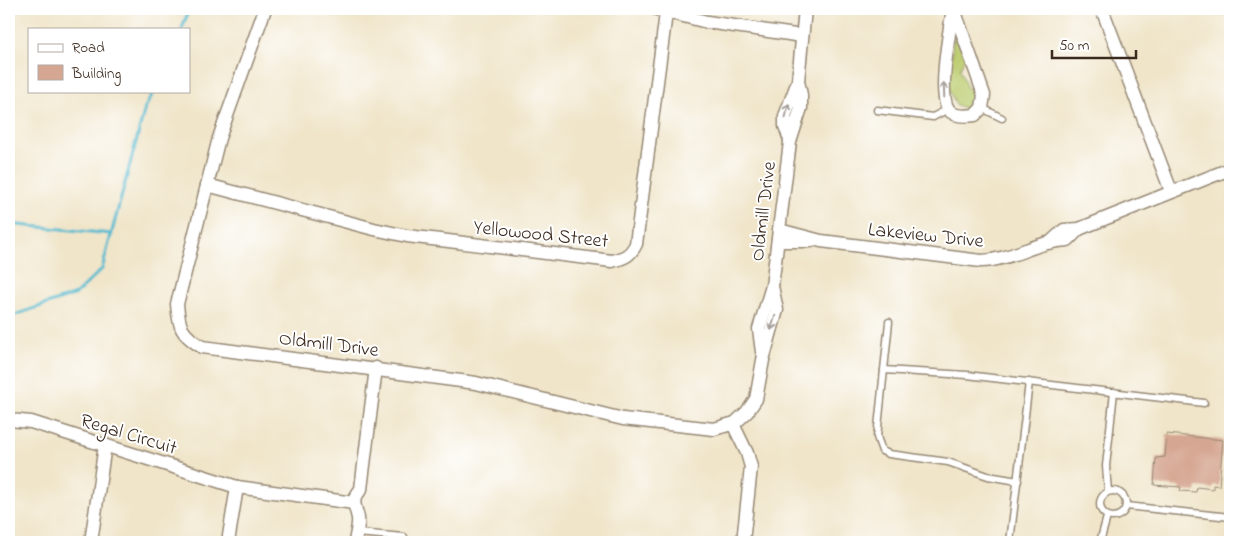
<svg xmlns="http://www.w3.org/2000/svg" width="1239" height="551" font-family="'Indie Flower',sans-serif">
	<rect width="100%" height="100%" fill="#fff"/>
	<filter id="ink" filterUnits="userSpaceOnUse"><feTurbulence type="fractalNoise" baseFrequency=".02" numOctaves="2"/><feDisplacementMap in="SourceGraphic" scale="10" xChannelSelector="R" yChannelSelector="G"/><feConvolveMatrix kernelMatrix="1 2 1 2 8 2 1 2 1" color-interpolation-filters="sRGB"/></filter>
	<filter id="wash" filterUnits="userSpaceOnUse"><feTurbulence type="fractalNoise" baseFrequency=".0096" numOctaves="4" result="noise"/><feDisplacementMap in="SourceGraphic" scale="20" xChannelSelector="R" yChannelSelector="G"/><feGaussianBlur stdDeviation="1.12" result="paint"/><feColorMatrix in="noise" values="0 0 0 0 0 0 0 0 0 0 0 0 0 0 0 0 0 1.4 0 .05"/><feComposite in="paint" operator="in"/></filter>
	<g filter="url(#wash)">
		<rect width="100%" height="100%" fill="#f0e5c9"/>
		<polygon fill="#bbcc6e" stroke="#7b7b46" points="957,38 965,57 960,69 967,88 971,88 975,83 979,92 977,103 967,109 956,105 949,89 953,39"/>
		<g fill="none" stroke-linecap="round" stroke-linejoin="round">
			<g stroke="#52bad0" stroke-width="3">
				<polyline points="182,29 189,9"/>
				<polyline points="9,224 112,234"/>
				<polyline points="9,317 76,294 102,269 145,108 154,91"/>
			</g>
		</g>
		<g id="blocks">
			<polygon fill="#d5a691" points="1167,434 1223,440 1219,486 1213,485 1213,489 1197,487 1196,492 1180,491 1181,487 1154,485 1156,458 1165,457"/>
		</g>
	</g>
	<g filter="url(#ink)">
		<use href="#blocks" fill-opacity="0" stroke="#968874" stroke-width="1"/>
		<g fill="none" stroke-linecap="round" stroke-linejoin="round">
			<defs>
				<g id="service">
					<polyline points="982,108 1002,118"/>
					<polyline points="877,110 933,117 948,109"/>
					<polyline points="889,322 877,437 882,451 889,454 948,462 988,476 1018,481"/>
					<polyline points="884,370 967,375 1204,403"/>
					<circle cx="1113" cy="504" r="13"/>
					<polyline points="1108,491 1106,466 1114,392"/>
					<polyline points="1126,506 1230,517"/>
					<polyline points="357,533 404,537"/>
					<polyline points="429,542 430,542"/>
					<polyline points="1010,542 1029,382"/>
					<polyline points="1100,542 1107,517"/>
				</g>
				<g id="minor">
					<path d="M 265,9 L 219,138 L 177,304 C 179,328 181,334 202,347 L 476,383 L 623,419 L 714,429 L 735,423 L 747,412 L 756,399 L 763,360 L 777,310 L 772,286"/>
					<polyline points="656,9 707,22 802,36"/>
					<path d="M 953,9 C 950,28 937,96 949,110 C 954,117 967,116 975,115 L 982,108 L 984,95 L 954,9"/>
					<polyline points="1102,9 1171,191"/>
					<polyline points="790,140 785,126 785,116 798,81 805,9"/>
					<path d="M 207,185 L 374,229 L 407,236 L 612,261 C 624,258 630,256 636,244 L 666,13"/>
					<path d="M 779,230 L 821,241 L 981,261 C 1012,260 1037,241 1068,240 L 1079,229"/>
					<polyline points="1053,240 1064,230 1079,229 1230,169"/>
					<polyline points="778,241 811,241"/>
					<polyline points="762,352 759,329 772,286 790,142 801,108 801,95 798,81"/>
					<polyline points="9,420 31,422 237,487 354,503"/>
					<polyline points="733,424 747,453 751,467 743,542"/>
					<polyline points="91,542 105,445"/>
					<polyline points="228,542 237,487"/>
					<path d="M 355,542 C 356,535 359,525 358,518 C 355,503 350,503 361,489 L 376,368"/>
				</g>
			</defs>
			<use href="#service" stroke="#968874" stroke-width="9"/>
			<use href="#minor" stroke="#968874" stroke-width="15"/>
			<use href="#service" stroke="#fff" stroke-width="6"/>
			<use href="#minor" stroke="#fff" stroke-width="12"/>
		</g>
		<defs><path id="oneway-shaft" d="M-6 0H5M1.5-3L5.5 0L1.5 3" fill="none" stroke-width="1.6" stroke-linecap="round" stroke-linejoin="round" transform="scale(1.25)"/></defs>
		<g stroke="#a79f9a">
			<use href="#oneway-shaft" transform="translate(944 90) rotate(-92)"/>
			<use href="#oneway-shaft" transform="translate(787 111) rotate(-78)"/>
			<use href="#oneway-shaft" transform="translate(773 323) rotate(107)"/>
		</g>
	</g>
	<g text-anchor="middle" stroke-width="4" stroke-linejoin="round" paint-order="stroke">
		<g font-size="20" fill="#3b2a1e" stroke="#fff">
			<text transform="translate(762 211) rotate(-83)" y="7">Oldmill Drive</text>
			<text transform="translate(541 233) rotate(6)" y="7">Yellowood Street</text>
			<text transform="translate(926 234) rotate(6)" y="7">Lakeview Drive</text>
			<text transform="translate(329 343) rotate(7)" y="7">Oldmill Drive</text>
			<text transform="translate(129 433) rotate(17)" y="7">Regal Circuit</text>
		</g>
	</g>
	<rect width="1239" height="551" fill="none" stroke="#fff" stroke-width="30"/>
	<rect x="28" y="28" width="162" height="65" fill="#ffffff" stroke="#b1aaa5"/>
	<rect x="38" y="44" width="25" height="8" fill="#ffffff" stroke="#b1aaa5"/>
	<text x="72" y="52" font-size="15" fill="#3b2a1e">Road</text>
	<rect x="38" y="65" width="25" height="15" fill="#d5a691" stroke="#b1aaa5"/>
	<text x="72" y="78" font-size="15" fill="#3b2a1e">Building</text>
	<path d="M1052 50v8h84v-8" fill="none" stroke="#3b2a1e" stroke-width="2.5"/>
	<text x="1059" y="50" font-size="15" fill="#3b2a1e" stroke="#ffffff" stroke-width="4" paint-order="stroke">50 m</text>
</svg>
